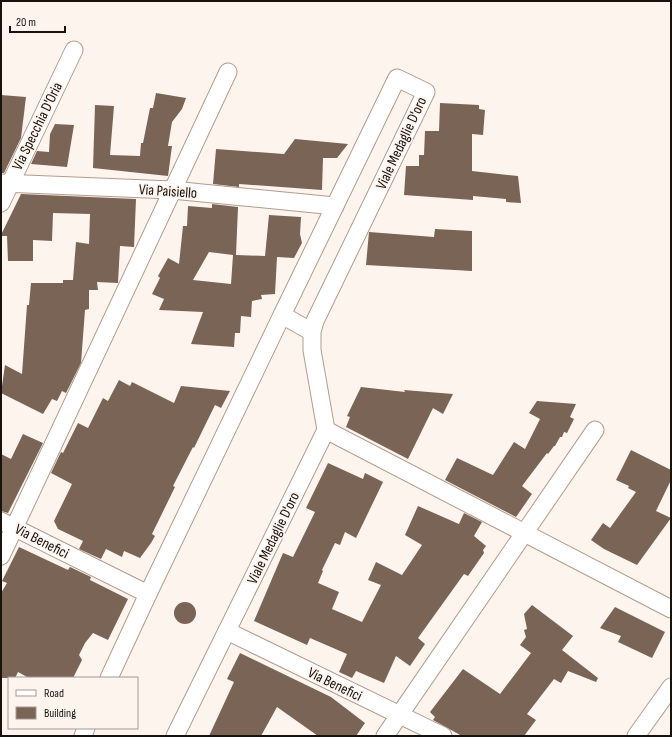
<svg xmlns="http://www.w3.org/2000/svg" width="672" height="737" font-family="'Sofia Sans Condensed',sans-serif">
	<rect width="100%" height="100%" fill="#fef4ee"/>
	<g fill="#796456" fill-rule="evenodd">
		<polygon points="156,93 186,98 182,109 172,122 168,146 172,146 168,176 93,168 95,105 114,106 110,155 140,156 141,143 143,143 150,108 153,108"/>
		<polygon points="1,95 26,97 21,138 4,173 1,173"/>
		<polygon points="440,103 479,105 479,109 485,110 483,135 472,134 472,171 518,176 521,203 506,202 506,199 473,196 473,200 404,195 406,166 419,166 419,155 424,155 425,131 439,131"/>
		<polygon points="55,124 74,125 67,167 31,164 37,151 49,152 50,134"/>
		<polygon points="295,139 348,144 337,158 323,158 322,190 239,184 239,187 213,184 216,149 284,154"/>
		<polygon points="21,194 136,199 134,247 120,246 118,283 97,282 98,290 89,290 89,309 85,310 81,363 66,393 62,391 57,401 52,399 43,414 1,393 5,365 22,374 27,305 29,305 31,283 63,283 63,280 73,280 76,242 89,244 90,214 53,213 52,241 33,240 33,261 8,261 7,236 1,236 1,235"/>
		<path d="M 212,204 L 238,207 L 236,255 L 265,256 L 269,215 L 301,217 L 300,234 L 302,243 L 294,258 L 277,257 L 275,294 L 261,295 L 262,299 L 252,301 L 251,317 L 241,316 L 240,333 L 235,333 L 234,347 L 191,344 L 203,312 L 159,310 L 164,299 L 152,294 L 160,278 L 158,276 L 168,258 L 179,264 L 183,226 L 187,226 L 188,206 L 212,208 ZM 209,252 L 233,255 L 231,284 L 193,280 Z"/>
		<polygon points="435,229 472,231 472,271 366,265 369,232 434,237"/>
		<polygon points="119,380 130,386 132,382 174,403 181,386 230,391 221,408 215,405 194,448 193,447 173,486 175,487 152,534 155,536 151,543 140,558 124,551 122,557 106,549 101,559 79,549 83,541 58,529 54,521 72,484 51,473 61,452 63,453 78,423 88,428 103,398 108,401"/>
		<polygon points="361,387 405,392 404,390 453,394 443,414 433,408 408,459 346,427 350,417 347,416"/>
		<polygon points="537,401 576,404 570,417 574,419 567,433 564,432 562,437 560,437 555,446 554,446 548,454 547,453 522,486 532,494 516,517 445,480 457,458 493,475 514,442 525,449 540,419 529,413"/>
		<polygon points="23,434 43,443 8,513 1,511 1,454 11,459"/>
		<polygon points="631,450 671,470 671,480 656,511 671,518 637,565 604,549 591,540 603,523 610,528 636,492 628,488 629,486 616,480"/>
		<polygon points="328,463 363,479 365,473 383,482 356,538 345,532 340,545 335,543 322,570 323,571 318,583 339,592 332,609 362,622 381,585 368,580 376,562 402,575 422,545 405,535 418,506 459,524 464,513 482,522 474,536 486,546 483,550 484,553 468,576 464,574 418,638 425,644 410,666 396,656 384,683 356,671 352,678 339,672 347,654 310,638 307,645 254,621 283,553 293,557 315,512 306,508"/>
		<polygon points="19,547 68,570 70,567 91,577 90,580 128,599 108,640 93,633 85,643 79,655 82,660 73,678 29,678 18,672 15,678 1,678 1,593 7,583 2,581"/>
		<circle cx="185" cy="613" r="11"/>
		<polygon points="532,605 573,636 562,650 598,678 596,682 568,671 561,683 554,679 527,714 536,720 524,736 462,736 433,720 435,717 430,712 463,669 500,694 531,653 520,645 526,637 524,630 527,629 524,614"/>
		<polygon points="615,607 665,632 652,658 618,642 621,636 600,628"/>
		<polygon points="240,653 331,697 365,723 356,736 318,736 277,707 261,736 209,736 234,682 227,679"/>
	</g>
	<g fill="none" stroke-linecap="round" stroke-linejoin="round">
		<defs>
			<g id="minor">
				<polyline points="1,183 172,190 335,206"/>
				<polyline points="1,203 74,50"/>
				<polyline points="326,430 671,609"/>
				<polyline points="1,521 148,594"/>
				<polyline points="1,556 228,72"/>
				<polyline points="227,631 443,736"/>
				<polyline points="109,678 148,594 282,315"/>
				<polyline points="83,736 86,728"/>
				<polyline points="175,736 326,430 312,350 312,332 315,321 426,92 397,78 282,315 312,332"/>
				<polyline points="385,736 595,430"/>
				<polyline points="636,736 671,687"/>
			</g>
		</defs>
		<use href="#minor" stroke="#b29c8d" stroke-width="19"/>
		<use href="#minor" stroke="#fff" stroke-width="17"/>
	</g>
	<g text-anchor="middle" stroke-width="3.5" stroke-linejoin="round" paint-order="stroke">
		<g font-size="15" fill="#19110c" stroke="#fef4ee">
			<text transform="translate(37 126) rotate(-64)" y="5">Via Specchia D'Oria</text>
			<text transform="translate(401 143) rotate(-65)" y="5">Viale Medaglie D'oro</text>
			<text transform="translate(168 191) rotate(4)" y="5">Via Paisiello</text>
			<text transform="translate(273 538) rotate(-64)" y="5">Viale Medaglie D'oro</text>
			<text transform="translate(42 541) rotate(27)" y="5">Via Benefici</text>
			<text transform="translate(335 684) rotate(26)" y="5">Via Benefici</text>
		</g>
	</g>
	<rect width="672" height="737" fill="none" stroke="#19110c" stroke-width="4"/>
	<rect x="8" y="677" width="130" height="52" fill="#fef4ee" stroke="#a29994"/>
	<rect x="16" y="690" width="20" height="6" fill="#ffffff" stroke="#a29994"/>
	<text x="44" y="697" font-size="12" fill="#19110c">Road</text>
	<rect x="16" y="707" width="20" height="12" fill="#796456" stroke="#a29994"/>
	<text x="44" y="717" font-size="12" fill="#19110c">Building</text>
	<path d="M10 26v6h55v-6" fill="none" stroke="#19110c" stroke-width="2"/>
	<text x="16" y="26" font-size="12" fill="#19110c" stroke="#fef4ee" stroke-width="3" paint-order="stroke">20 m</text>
</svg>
